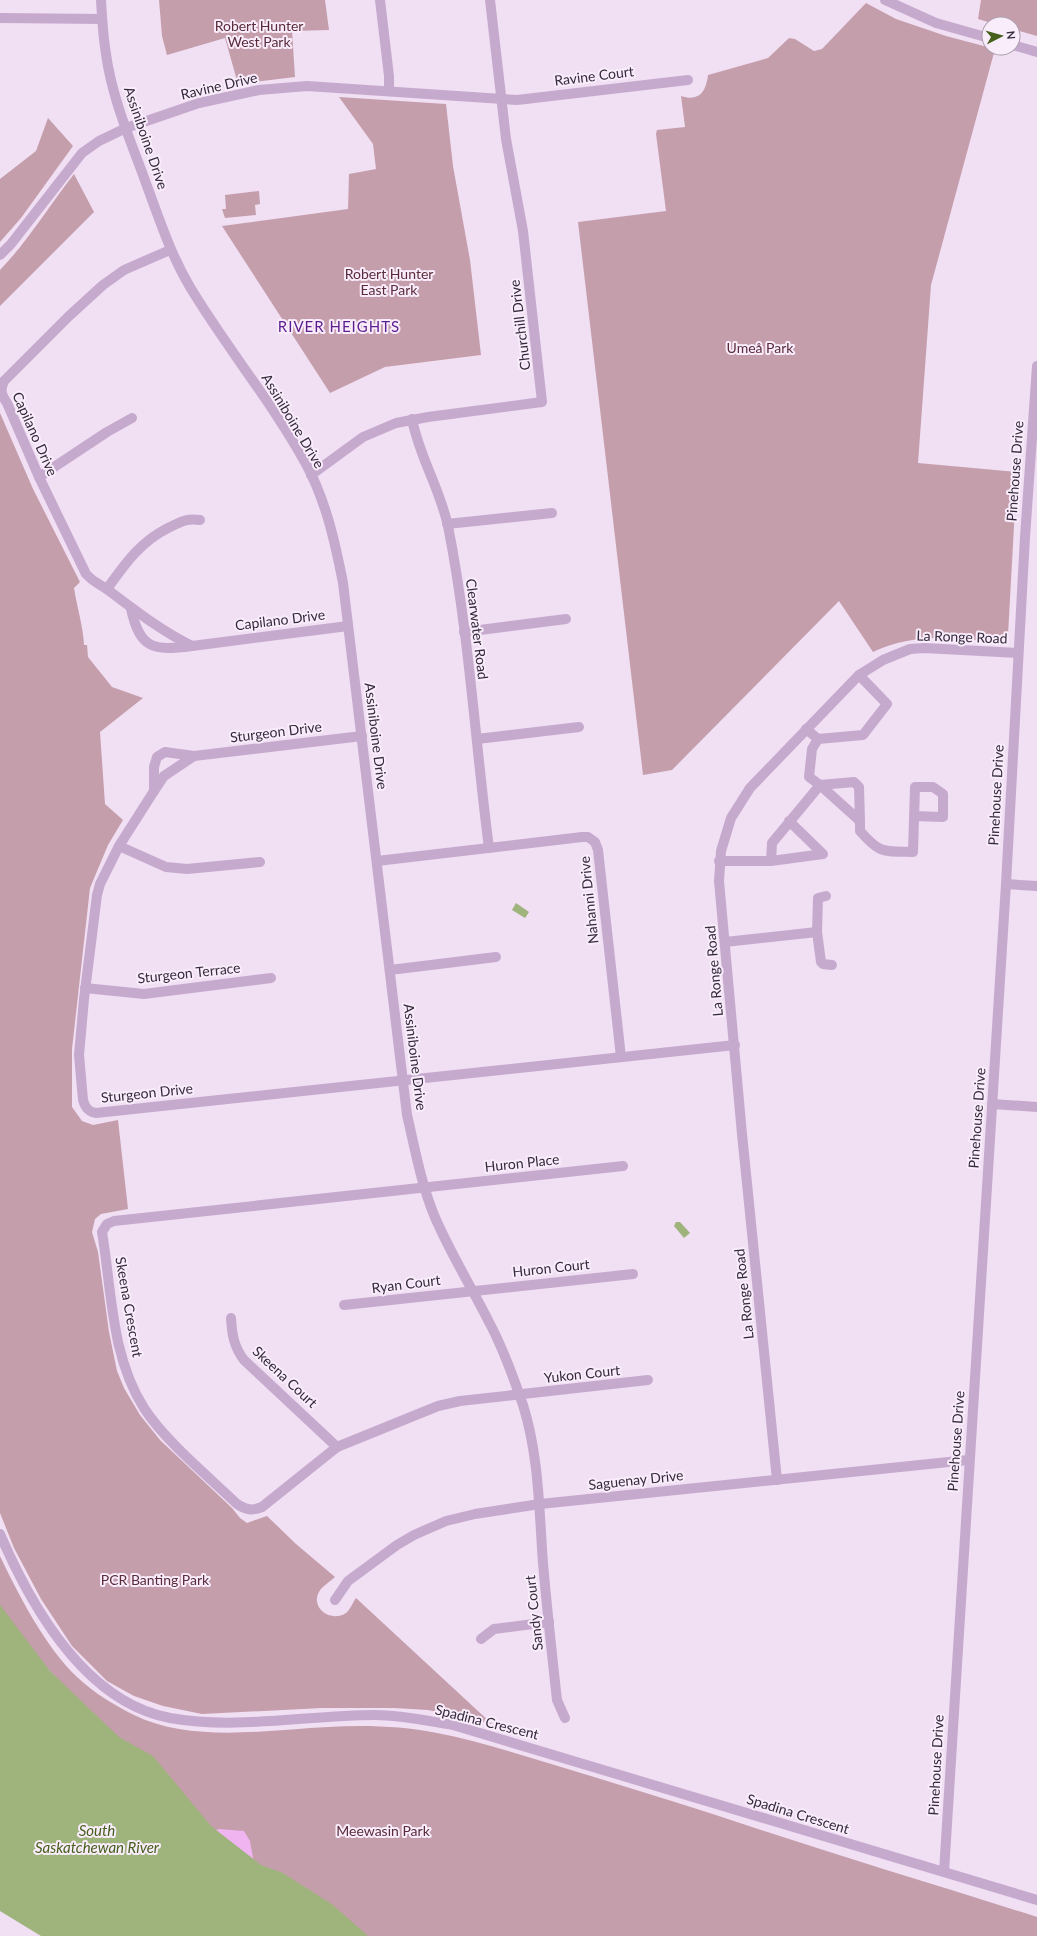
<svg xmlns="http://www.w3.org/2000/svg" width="1037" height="1936" font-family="Lato,sans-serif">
	<rect width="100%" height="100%" fill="#f1dff4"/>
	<g fill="#c59eab">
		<polygon points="159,0 325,0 329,30 292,31 295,77 238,84 225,38 167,55 162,36"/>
		<polygon points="981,0 1037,0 1037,36 1013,29 1013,24 995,24 978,19"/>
		<path d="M 866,3 L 896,19 L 946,36 L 995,49 L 931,285 L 918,463 L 1017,472 L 1008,635 L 1005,641 L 999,642 C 954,638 915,632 873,652 L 839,601 L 672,770 L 643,775 L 578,222 L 666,211 L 656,134 L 657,130 L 685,127 L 681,96 C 699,102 706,92 708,75 L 768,58 L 789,38 L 795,39 L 814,51 L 822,49 Z"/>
		<polygon points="339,97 446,104 453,166 470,260 481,355 385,367 330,393 222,226 348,209 349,174 376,169 373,144"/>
		<polygon points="48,118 73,146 21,218 0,242 0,179 36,151"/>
		<path d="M 74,174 L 94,212 L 0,306 L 0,270 C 28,241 49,206 74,174 Z"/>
		<polygon points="259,191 260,204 255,205 256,215 225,218 222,209 226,209 225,195"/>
		<path d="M 0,413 L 33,489 L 80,582 L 74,588 C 77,607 83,626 84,645 L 87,645 L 88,657 L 112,687 L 143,698 L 100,732 L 105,804 L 123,820 L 108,845 L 90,888 L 72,1049 L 72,1107 L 82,1121 L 93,1125 L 118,1120 L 128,1209 L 101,1214 L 95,1219 L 92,1232 L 98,1252 L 109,1332 L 117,1371 L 124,1388 L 140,1415 L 160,1440 L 232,1508 L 240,1518 L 247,1523 L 267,1516 L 296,1544 L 335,1577 C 330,1582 322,1586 319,1592 C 310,1608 331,1623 346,1613 C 350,1610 353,1602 356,1598 L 492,1724 L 428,1710 L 394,1708 L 322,1708 L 202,1714 L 163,1706 L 134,1696 L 107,1681 L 72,1646 L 41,1599 L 14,1548 L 0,1513 Z"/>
		<path d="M 0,1556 C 18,1594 46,1648 77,1677 C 94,1693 114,1705 134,1715 C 191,1743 267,1730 328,1727 C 364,1725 402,1726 437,1733 C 474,1740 511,1752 548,1763 C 614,1783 680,1803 746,1825 C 842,1857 940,1886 1037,1917 L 1037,1936 L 349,1936 L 244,1865 L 97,1720 L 0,1619 Z"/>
	</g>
	<polygon fill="#f0b4f1" points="219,1829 244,1831 250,1841 254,1863 214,1831"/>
	<g fill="#9fb37c">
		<polygon points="516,903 529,912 525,918 512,910"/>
		<polygon points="676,1222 680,1222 690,1233 684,1238 674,1226"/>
		<polygon points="0,1605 50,1671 119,1737 153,1756 211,1826 261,1865 283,1873 333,1905 368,1936 41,1936 0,1911"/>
	</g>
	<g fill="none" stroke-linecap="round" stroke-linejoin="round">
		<g stroke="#c6aace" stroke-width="10">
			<path d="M 101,0 C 102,18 103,36 106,54 C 112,99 132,144 147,186 C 160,221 171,255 190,287 C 226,347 272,402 306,464 C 326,501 335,542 343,583 L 407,1115 C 415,1149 421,1183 434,1215 C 450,1253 471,1286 489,1322 C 503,1348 513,1376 523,1405 C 539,1456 539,1509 543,1563 C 547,1609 552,1655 557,1700 L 565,1718"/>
			<polyline points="380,0 389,76 389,91"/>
			<polyline points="885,0 936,23 989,38"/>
			<polyline points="0,18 102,19"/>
			<polyline points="1013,45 1037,52"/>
			<path d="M 170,250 L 124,270 L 103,285 L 68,317 L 4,381 C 0,390 1,394 7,403 L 39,477 L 86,574 C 95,584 99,583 108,590 C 135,610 161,631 192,646 L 348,626"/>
			<polyline points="0,255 11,244 82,153 99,141 126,128 199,103 259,90 307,86 517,100 688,80"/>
			<path d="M 412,419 C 419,456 440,489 448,526 C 469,632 475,741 489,848"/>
			<polyline points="311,475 363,437 396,423 428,417 542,402 523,231 506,139 490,0"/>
			<polyline points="39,477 107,432 132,418"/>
			<polyline points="447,524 552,513"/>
			<path d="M 107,589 C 125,564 140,542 168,528 C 181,522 185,518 200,520"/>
			<path d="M 131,609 C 140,649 153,651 192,646"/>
			<polyline points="464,632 566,619"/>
			<polyline points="806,729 818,739 863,735 887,704 859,675"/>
			<path d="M 362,736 L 194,756 L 164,776 L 154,791 L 119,846 L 100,884 L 97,895 L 84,999 L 79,1055 L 83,1100 C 85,1107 88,1112 96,1113 L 735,1045"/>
			<polyline points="477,739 579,727"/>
			<polyline points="154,791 154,767 157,757 165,752 194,756"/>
			<polyline points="789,821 823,854 771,861 772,843 820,785 860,821 859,787 854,782 820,785 809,777 812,749 818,739"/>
			<path d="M 860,821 L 860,831 C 880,854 883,851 913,852 L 915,787 L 933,787 L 943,794 L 943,817 L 914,816"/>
			<polyline points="119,846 166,867 187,869 260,862"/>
			<polyline points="377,861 582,837 588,837 595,842 598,850 621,1057"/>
			<polyline points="719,861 771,861"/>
			<polyline points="1006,884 1037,886"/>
			<polyline points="826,896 818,898 817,932 821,962 823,964 832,965"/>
			<polyline points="725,942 817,932"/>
			<polyline points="390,970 496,957"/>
			<polyline points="85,988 144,994 271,978"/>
			<polyline points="992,1104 1037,1107"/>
			<path d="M 623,1166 L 114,1221 L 107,1224 L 102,1232 C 112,1292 111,1356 144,1408 C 165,1441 209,1477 237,1504 C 246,1510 252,1511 262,1507 L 337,1447 L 438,1406 L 460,1401 L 648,1380"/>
			<polyline points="344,1305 633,1274"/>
			<path d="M 231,1318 C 232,1335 234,1347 244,1360 L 337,1447"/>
			<polyline points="777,1480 742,1134 719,881 721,851 731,818 750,788 859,675 883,660 910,649 924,648 1018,653"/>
			<path d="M 0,1534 C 31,1606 85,1702 170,1718 C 237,1730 307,1715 375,1715 C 401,1715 428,1721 453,1725 L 1037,1900"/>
			<polyline points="335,1600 348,1581 397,1545 414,1535 446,1521 475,1514 540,1504 968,1460"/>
			<polyline points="481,1639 494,1629 549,1622"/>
			<polyline points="944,1872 1006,884 1025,537 1037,366"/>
		</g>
	</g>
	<g text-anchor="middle" stroke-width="4" stroke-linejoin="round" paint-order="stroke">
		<g font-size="14" fill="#5a2c3a" stroke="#f9ecfb">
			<text x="259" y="31">Robert Hunter<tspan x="259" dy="16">West Park</tspan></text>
			<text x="389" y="279">Robert Hunter<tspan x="389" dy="16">East Park</tspan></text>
			<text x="760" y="353">Umeå Park</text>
			<text x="155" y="1585">PCR Banting Park</text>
			<text x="383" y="1836">Meewasin Park</text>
		</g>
		<g font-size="14" fill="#342a3b" stroke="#f9ecfb">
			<text transform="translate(594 76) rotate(-7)" y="5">Ravine Court</text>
			<text transform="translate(219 86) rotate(-13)" y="5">Ravine Drive</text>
			<text transform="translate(146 138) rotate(71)" y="5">Assiniboine Drive</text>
			<text transform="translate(520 325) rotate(-97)" y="5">Churchill Drive</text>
			<text transform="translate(293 421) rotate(59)" y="5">Assiniboine Drive</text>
			<text transform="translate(35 434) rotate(66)" y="5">Capilano Drive</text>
			<text transform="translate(1015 471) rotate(-86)" y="5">Pinehouse Drive</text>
			<text transform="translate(280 620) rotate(-7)" y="5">Capilano Drive</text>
			<text transform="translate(477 629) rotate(83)" y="5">Clearwater Road</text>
			<text transform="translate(962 637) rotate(2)" y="5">La Ronge Road</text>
			<text transform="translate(276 732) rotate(-7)" y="5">Sturgeon Drive</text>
			<text transform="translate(376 736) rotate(83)" y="5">Assiniboine Drive</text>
			<text transform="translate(996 795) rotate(-87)" y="5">Pinehouse Drive</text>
			<text transform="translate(589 900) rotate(-96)" y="5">Nahanni Drive</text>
			<text transform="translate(714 971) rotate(-95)" y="5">La Ronge Road</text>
			<text transform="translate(189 973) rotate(-6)" y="5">Sturgeon Terrace</text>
			<text transform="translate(415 1057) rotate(83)" y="5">Assiniboine Drive</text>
			<text transform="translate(147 1093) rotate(-6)" y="5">Sturgeon Drive</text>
			<text transform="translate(977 1118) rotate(-86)" y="5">Pinehouse Drive</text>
			<text transform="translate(522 1163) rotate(-6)" y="5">Huron Place</text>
			<text transform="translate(551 1268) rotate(-6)" y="5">Huron Court</text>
			<text transform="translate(406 1284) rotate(-7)" y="5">Ryan Court</text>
			<text transform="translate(744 1294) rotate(-96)" y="5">La Ronge Road</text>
			<text transform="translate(129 1307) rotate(80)" y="5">Skeena Crescent</text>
			<text transform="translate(582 1374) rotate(-6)" y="5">Yukon Court</text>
			<text transform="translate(285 1377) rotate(43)" y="5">Skeena Court</text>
			<text transform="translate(956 1441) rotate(-86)" y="5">Pinehouse Drive</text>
			<text transform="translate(636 1480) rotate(-6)" y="5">Saguenay Drive</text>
			<text transform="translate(534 1613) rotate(-96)" y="5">Sandy Court</text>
			<text transform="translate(487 1722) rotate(14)" y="5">Spadina Crescent</text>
			<text transform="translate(936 1765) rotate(-87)" y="5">Pinehouse Drive</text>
			<text transform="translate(798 1814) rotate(17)" y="5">Spadina Crescent</text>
		</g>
		<g font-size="15" letter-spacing="1" fill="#5d1e8f" stroke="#f9ecfb">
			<text x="339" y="332">RIVER HEIGHTS</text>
		</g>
		<g font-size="15" font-style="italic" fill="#455f1c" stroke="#f9ecfb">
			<text x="97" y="1836">South<tspan x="97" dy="17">Saskatchewan River</tspan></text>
		</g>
	</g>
	<g transform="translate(1001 36) rotate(84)"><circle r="19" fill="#f9ecfb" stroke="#aa9eae"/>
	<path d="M0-3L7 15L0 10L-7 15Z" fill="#455f1c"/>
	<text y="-6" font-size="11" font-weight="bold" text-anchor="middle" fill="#342a3b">N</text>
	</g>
</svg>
